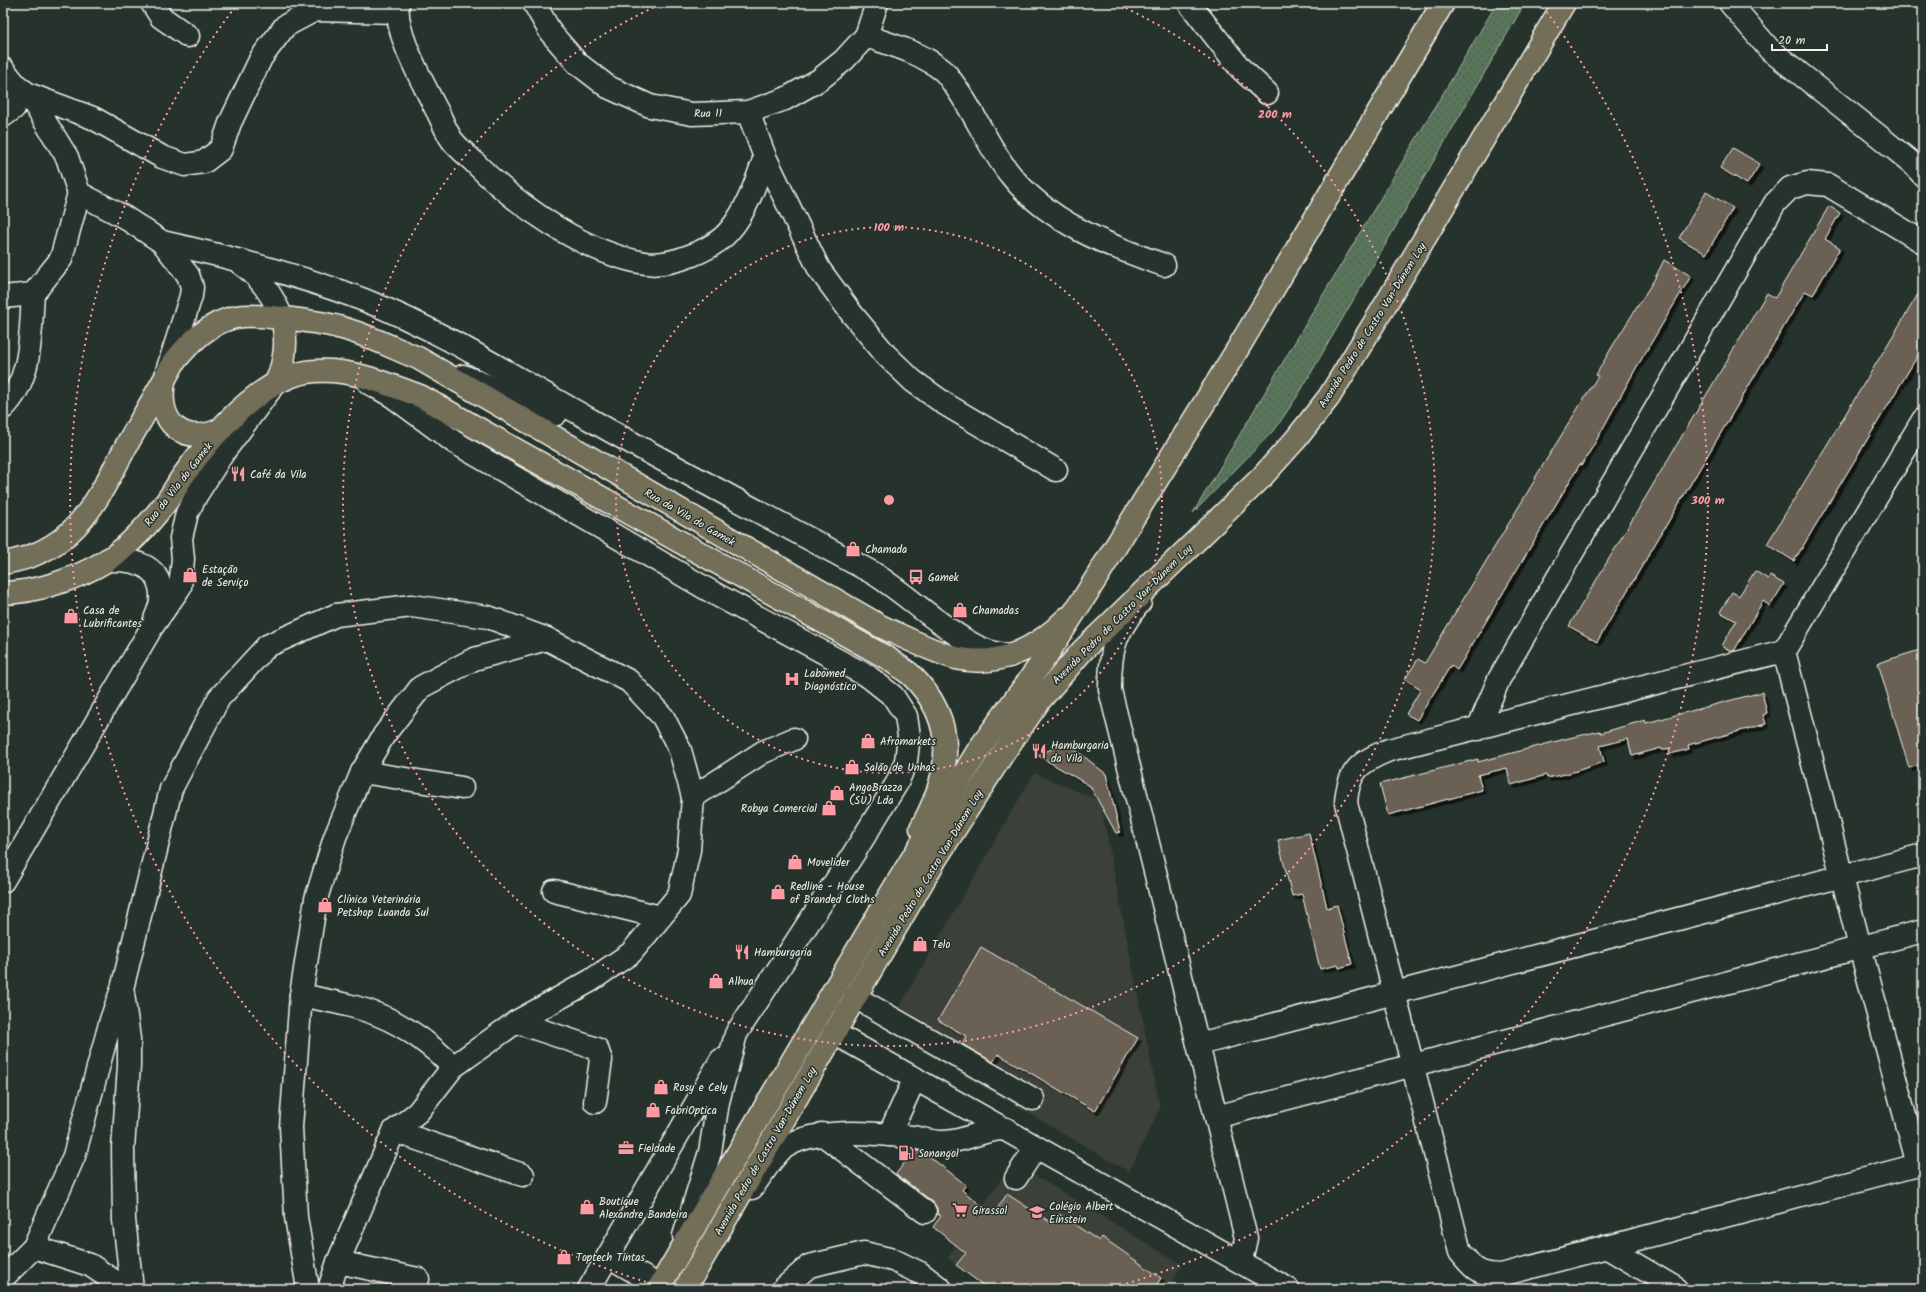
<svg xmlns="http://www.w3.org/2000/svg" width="1926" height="1292" font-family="Kalam,sans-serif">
	<defs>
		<pattern id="green-dots" width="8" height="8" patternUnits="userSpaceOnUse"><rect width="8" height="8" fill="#58745a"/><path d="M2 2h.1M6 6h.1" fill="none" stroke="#505c4f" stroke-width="1.8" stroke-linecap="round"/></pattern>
		<filter id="shadow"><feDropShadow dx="3.5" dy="3.5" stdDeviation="0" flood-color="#0009"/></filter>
	</defs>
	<rect width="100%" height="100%" fill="#26332d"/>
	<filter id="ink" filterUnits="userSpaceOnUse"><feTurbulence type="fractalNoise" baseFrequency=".025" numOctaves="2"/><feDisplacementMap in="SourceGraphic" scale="8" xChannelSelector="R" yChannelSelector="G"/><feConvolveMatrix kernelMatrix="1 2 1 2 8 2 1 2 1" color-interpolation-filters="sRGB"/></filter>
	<g filter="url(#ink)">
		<g fill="#3a4138">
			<polygon points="1034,773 1100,801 1160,1108 1129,1172 886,1030"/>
			<polygon points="1013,1162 1182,1265 1167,1289 988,1289 956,1265 948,1257"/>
		</g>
		<polygon fill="url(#green-dots)" stroke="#a6b2a1" points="1497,3 1525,3 1300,392 1276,428 1193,513"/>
		<g fill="#6a6153" stroke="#f4f1e8" filter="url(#shadow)">
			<polygon points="1733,148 1760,164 1747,184 1720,168"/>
			<polygon points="1706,192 1733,208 1706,254 1679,238"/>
			<polygon points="1829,206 1840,213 1825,239 1840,248 1813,295 1805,291 1597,642 1569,626 1767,293 1775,298"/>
			<polygon points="1664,260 1691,276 1635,370 1596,441 1582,465 1580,464 1457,670 1451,665 1417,720 1406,714 1421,689 1405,679 1418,659 1425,663 1536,478 1535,478 1598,376 1596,375 1612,347 1654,280"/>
			<polygon points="1923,286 1923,347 1794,561 1767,544"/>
			<polygon points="1755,571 1768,579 1770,576 1784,584 1770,606 1763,601 1734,651 1731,651 1722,646 1736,621 1720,612 1732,592 1739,596"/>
			<polygon points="1923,649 1923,764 1909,768 1878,663"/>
			<polygon points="1762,692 1767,713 1763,715 1766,724 1688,745 1689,749 1670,754 1669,748 1662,750 1661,748 1632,756 1628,739 1600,746 1604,762 1573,772 1547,778 1546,775 1511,785 1507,768 1478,775 1482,790 1388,815 1380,784 1478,759 1478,762 1565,739 1600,731 1601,733 1645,720 1646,723"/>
			<polygon points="1067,743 1106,774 1120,832 1116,833 1090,786 1037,755"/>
			<polygon points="1309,833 1327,908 1337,905 1352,964 1339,968 1338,965 1320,969 1302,894 1292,896 1278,840"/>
			<polygon points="981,947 1138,1038 1095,1111 998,1054 993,1062 962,1044 966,1036 938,1020"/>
			<polygon points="914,1150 925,1153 966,1185 962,1190 993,1215 1007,1194 1053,1224 1059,1214 1099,1241 1102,1237 1161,1278 1154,1289 988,1289 956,1265 966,1253 933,1227 941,1216 937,1214 937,1208 933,1202 896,1174"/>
		</g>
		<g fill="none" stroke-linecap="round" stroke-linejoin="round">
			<defs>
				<g id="minor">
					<polyline points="152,3 161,17 188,36"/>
					<path d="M 398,3 C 394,33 422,80 435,107 C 441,117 445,130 452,140 C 457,147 466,154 473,161 C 516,205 584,253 645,263 C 670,267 714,250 730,230 C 747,210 756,182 765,157"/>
					<polyline points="534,3 551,33 577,63 608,87 650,106 692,114 748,112 785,99 819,80 844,60 866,36 877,3"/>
					<polyline points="1189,3 1240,68 1267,93"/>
					<polyline points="1730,3 1770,50 1880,137 1912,163 1923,175"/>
					<path d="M 866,36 C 892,45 919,52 941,69 C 946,72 949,78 953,83 C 974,111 987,145 1009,173 C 1046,221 1108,246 1164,265"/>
					<polyline points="3,69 16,85 28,94 67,157 79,193 124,217 162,242 188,275 192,287 191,296 167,371"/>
					<polyline points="28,94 93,118 162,157 185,165 204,162 221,149 230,123 261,58 285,26 315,10 397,12"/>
					<polyline points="748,112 765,157 819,269 852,314 886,355 913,381 945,404 1056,470"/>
					<polyline points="3,116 14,108 16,85"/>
					<path d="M 162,242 C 230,257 299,275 364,300 C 443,331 517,379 591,420 C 684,473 779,522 873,573 C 908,595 937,625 974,645 C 984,651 997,654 1009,656"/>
					<path d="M 240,263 C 260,276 273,296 282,318"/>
					<polyline points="3,297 33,294 61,259 79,193"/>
					<polyline points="463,376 556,414"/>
					<polyline points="369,383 392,396 454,442 717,595 869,677 893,696 906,716 909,736 906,761 897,783 854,853 736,1034 718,1102 710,1152 684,1236"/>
					<path d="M 3,408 C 33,379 30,333 33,294"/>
					<path d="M 1923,420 L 1784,651 L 1389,750 C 1360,762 1348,770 1346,803 L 1460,1252 C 1474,1270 1478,1274 1501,1275 L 1918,1165 L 1923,1167"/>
					<path d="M 107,560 C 136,559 163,565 161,601 C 160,607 157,614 155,619"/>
					<path d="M 1140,602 C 1114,635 1110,648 1110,690 L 1246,1238 L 1241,1261"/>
					<polyline points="1784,651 1860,947 1918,1165"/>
					<polyline points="1478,729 1499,679 1775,203 1790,188 1807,183 1828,185 1923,242"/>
					<polyline points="362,772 462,788"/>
					<polyline points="693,797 763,752 794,739"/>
					<polyline points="3,881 152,627 180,587 183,559 181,538 187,513 197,494 223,453 270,390"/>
					<polyline points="554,891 660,917"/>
					<polyline points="123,993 129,1039 129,1066 123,1148 124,1220 132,1289"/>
					<path d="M 301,995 C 328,1001 355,1005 381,1016 C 406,1026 434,1047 453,1067"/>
					<polyline points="855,997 1033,1099"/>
					<polyline points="516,1022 597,1049 601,1060 595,1102"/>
					<polyline points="834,1033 1288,1289"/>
					<polyline points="1199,1044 1923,855"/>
					<polyline points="1216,1117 1923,931"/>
					<polyline points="394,1131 523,1175"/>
					<polyline points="822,1134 925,1212"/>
					<polyline points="889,1135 915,1078"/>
					<polyline points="1016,1178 1036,1147"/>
					<path d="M 752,1188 C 761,1176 770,1161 780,1151 C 809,1126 875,1133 911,1137 C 921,1138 933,1143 944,1142 C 966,1142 984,1128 1006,1129"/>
					<polyline points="34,1247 90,1265 126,1289"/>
					<polyline points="1606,1247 1677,1289"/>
					<polyline points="608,1256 659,1286"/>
					<polyline points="338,1262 418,1279"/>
					<polyline points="3,1278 34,1247 74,1156 111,1020 122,989 171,789 219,698 267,646 336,615 412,606 488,617 547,639 629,681 663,717 680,750 693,797 689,850 679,895 631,953 590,981 516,1022 453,1067 418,1112 394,1131 338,1262 329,1289"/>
					<polyline points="308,1289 296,1217 291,1127 301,995 316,899 335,837 362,772 384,735 421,687 474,659 547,639"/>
					<polyline points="589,1289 721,1060"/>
					<polyline points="783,1289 809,1266 864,1253 893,1260 920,1273 941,1289"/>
				</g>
				<g id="major">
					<path d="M 164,382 C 156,423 184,447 222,429"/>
					<path d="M 276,383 C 285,361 288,342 282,318"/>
					<path d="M 3,563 C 78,552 98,497 130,439 C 145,413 160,388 174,362 C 190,342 210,322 236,317 C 251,314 267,317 282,318 C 302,320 322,322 342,328 C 368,335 393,348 418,358 L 882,627 C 904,637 933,652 956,658 C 999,668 1038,648 1067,618"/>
					<path d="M 3,593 C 38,592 76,579 106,561 C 128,548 147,526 163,506 C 171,497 176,486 183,476 C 211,437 263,374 315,371 C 350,368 387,384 420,396 L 889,659 C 896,665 904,669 911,675 C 959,722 951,774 921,828"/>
				</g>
				<g id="highway">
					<polyline points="658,1289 885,903 979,749 1045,658 1087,593 1237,350 1443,3"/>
					<polyline points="685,1289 937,857 1002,755 1040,700 1083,650 1261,478 1296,439 1329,397 1381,312 1564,3"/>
				</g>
			</defs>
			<use href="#minor" stroke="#f4f1e8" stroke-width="25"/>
			<use href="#major" stroke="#f4f1e8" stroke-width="25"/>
			<use href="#highway" stroke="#f4f1e8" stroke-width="25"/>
			<use href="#minor" stroke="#26332d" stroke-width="22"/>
			<use href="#major" stroke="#726e59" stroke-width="22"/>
			<use href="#highway" stroke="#726e59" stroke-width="22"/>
		</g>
	</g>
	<g fill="none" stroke="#ff9aa2" stroke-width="2" stroke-dasharray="2 4">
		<circle cx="889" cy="500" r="273"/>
		<path d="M1115 3A546 546 0 1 1 663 3"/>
		<path d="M663 1287A819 819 0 0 1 235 7M1543 7A819 819 0 0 1 1115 1287"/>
	</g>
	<defs>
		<symbol id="restaurant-bare" viewBox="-9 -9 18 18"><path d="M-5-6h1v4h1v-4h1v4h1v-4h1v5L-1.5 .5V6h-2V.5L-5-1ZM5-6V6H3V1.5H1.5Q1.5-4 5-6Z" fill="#ff9aa2" stroke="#26332d" stroke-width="2.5" paint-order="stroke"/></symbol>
		<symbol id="shop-bare" viewBox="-9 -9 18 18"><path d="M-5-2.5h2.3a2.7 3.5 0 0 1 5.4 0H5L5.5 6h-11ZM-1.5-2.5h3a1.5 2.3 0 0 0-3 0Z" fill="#ff9aa2" stroke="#26332d" stroke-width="2.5" paint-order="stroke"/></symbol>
		<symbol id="bus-bare" viewBox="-9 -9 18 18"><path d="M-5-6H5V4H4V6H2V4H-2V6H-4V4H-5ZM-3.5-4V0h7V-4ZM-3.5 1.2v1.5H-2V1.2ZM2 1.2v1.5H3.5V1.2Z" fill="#ff9aa2" stroke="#26332d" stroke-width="2.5" paint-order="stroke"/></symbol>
		<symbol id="hospital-bare" viewBox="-9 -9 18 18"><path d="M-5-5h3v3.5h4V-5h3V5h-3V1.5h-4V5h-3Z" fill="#ff9aa2" stroke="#26332d" stroke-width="2.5" paint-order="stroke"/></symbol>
		<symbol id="office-bare" viewBox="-9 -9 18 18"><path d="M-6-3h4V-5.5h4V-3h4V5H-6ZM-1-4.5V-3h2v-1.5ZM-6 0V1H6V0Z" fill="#ff9aa2" stroke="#26332d" stroke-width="2.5" paint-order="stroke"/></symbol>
		<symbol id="fuel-bare" viewBox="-9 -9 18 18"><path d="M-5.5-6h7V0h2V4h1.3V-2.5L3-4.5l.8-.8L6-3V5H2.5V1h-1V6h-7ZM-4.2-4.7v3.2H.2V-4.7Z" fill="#ff9aa2" stroke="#26332d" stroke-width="2.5" paint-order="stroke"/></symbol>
		<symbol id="supermarket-bare" viewBox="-9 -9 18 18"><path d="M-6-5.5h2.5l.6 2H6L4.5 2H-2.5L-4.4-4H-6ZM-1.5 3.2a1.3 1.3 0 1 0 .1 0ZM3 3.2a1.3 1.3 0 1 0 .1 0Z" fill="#ff9aa2" stroke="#26332d" stroke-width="2.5" paint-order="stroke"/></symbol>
		<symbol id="university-bare" viewBox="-9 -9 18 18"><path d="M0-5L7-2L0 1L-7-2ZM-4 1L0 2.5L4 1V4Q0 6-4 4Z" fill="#ff9aa2" stroke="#26332d" stroke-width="2.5" paint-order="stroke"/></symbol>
	</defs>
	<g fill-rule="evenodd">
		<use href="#restaurant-bare" x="227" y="463" width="22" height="22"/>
		<use href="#shop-bare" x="842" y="538" width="22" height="22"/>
		<use href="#shop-bare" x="179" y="564" width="22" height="22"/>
		<use href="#bus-bare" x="905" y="566" width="22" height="22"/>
		<use href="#shop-bare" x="949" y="599" width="22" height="22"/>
		<use href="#shop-bare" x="60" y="605" width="22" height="22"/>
		<use href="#hospital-bare" x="781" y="668" width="22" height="22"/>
		<use href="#shop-bare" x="857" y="730" width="22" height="22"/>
		<use href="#restaurant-bare" x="1028" y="740" width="22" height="22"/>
		<use href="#shop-bare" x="841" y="756" width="22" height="22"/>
		<use href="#shop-bare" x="826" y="782" width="22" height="22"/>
		<use href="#shop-bare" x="818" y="797" width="22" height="22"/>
		<use href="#shop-bare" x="784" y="851" width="22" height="22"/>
		<use href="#shop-bare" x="767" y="881" width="22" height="22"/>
		<use href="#shop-bare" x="314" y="894" width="22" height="22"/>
		<use href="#shop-bare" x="909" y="933" width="22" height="22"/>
		<use href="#restaurant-bare" x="731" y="941" width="22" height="22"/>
		<use href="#shop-bare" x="705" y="970" width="22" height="22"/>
		<use href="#shop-bare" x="650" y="1076" width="22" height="22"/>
		<use href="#shop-bare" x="642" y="1099" width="22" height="22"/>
		<use href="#office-bare" x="615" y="1137" width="22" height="22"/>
		<use href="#fuel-bare" x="895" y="1142" width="22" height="22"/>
		<use href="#shop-bare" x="576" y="1196" width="22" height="22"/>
		<use href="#supermarket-bare" x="949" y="1199" width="22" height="22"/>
		<use href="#university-bare" x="1026" y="1201" width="22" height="22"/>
		<use href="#shop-bare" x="553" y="1246" width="22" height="22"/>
	</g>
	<g text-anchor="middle" stroke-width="3" stroke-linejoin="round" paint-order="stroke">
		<g font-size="11" fill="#f4f1e8" stroke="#26332d">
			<text transform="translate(708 113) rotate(-1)" y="4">Rua 11</text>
			<text transform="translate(1372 325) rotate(-58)" y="4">Avenida Pedro de Castro Van-Dúnem Loy</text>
			<text transform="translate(178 484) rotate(-52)" y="4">Rua da Vila do Gamek</text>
			<text transform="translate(690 517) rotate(30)" y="4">Rua da Vila do Gamek</text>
			<text transform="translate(1122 614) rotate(-45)" y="4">Avenida Pedro de Castro Van-Dúnem Loy</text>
			<text transform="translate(930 873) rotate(-59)" y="4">Avenida Pedro de Castro Van-Dúnem Loy</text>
			<text transform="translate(765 1151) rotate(-60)" y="4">Avenida Pedro de Castro Van-Dúnem Loy</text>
		</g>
		<g font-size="11" fill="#f4f1e8" stroke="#26332d" text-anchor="start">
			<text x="250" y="478">Café da Vila</text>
			<text x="865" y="553">Chamada</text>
			<text x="202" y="573">Estação<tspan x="202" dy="13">de Serviço</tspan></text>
			<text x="928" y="581">Gamek</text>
			<text x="83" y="614">Casa de<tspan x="83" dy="13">Lubrificantes</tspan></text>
			<text x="972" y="614">Chamadas</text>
			<text x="804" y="677">Labomed<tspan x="804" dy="13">Diagnóstico</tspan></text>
			<text x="880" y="745">Afromarkets</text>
			<text x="1051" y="749">Hamburgaria<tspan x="1051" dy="13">da Vila</tspan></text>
			<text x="864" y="771">Salão de Unhas</text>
			<text x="849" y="791">AngoBrazza<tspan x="849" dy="13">(SU) Lda</tspan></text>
			<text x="817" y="812" text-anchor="end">Robya Comercial</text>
			<text x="807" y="866">Movelider</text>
			<text x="790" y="890">Redline - House<tspan x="790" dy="13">of Branded Cloths</tspan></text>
			<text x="337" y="903">Clínica Veterinária<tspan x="337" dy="13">Petshop Luanda Sul</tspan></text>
			<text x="932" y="948">Telo</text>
			<text x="754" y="956">Hamburgaria</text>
			<text x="728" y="985">Alhua</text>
			<text x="673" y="1091">Rosy e Cely</text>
			<text x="665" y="1114">FabriOptica</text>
			<text x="638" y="1152">Fieldade</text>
			<text x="918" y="1157">Sonangol</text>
			<text x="599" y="1205">Boutique<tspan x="599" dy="13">Alexandre Bandeira</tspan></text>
			<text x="1049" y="1210">Colégio Albert<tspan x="1049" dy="13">Einstein</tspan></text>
			<text x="972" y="1214">Girassol</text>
			<text x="576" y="1261">Toptech Tintas</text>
		</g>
	</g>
	<circle cx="889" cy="500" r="6" fill="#ff9aa2" stroke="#26332d" stroke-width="2"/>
	<g font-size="12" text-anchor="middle" font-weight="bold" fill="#ff9aa2" stroke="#26332d" stroke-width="3" stroke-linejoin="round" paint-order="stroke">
		<text x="1275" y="118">200 m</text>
		<text x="889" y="231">100 m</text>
		<text x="1708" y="504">300 m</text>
	</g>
	<rect width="1926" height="1292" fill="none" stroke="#26332d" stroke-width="16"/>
	<rect x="8" y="8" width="1910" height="1276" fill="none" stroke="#f4f1e8" stroke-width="1.5" filter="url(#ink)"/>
	<path d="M1772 44v6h55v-6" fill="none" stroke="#f4f1e8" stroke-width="2"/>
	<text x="1778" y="44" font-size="12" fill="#f4f1e8" stroke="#26332d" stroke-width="3" paint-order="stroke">20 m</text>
</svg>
